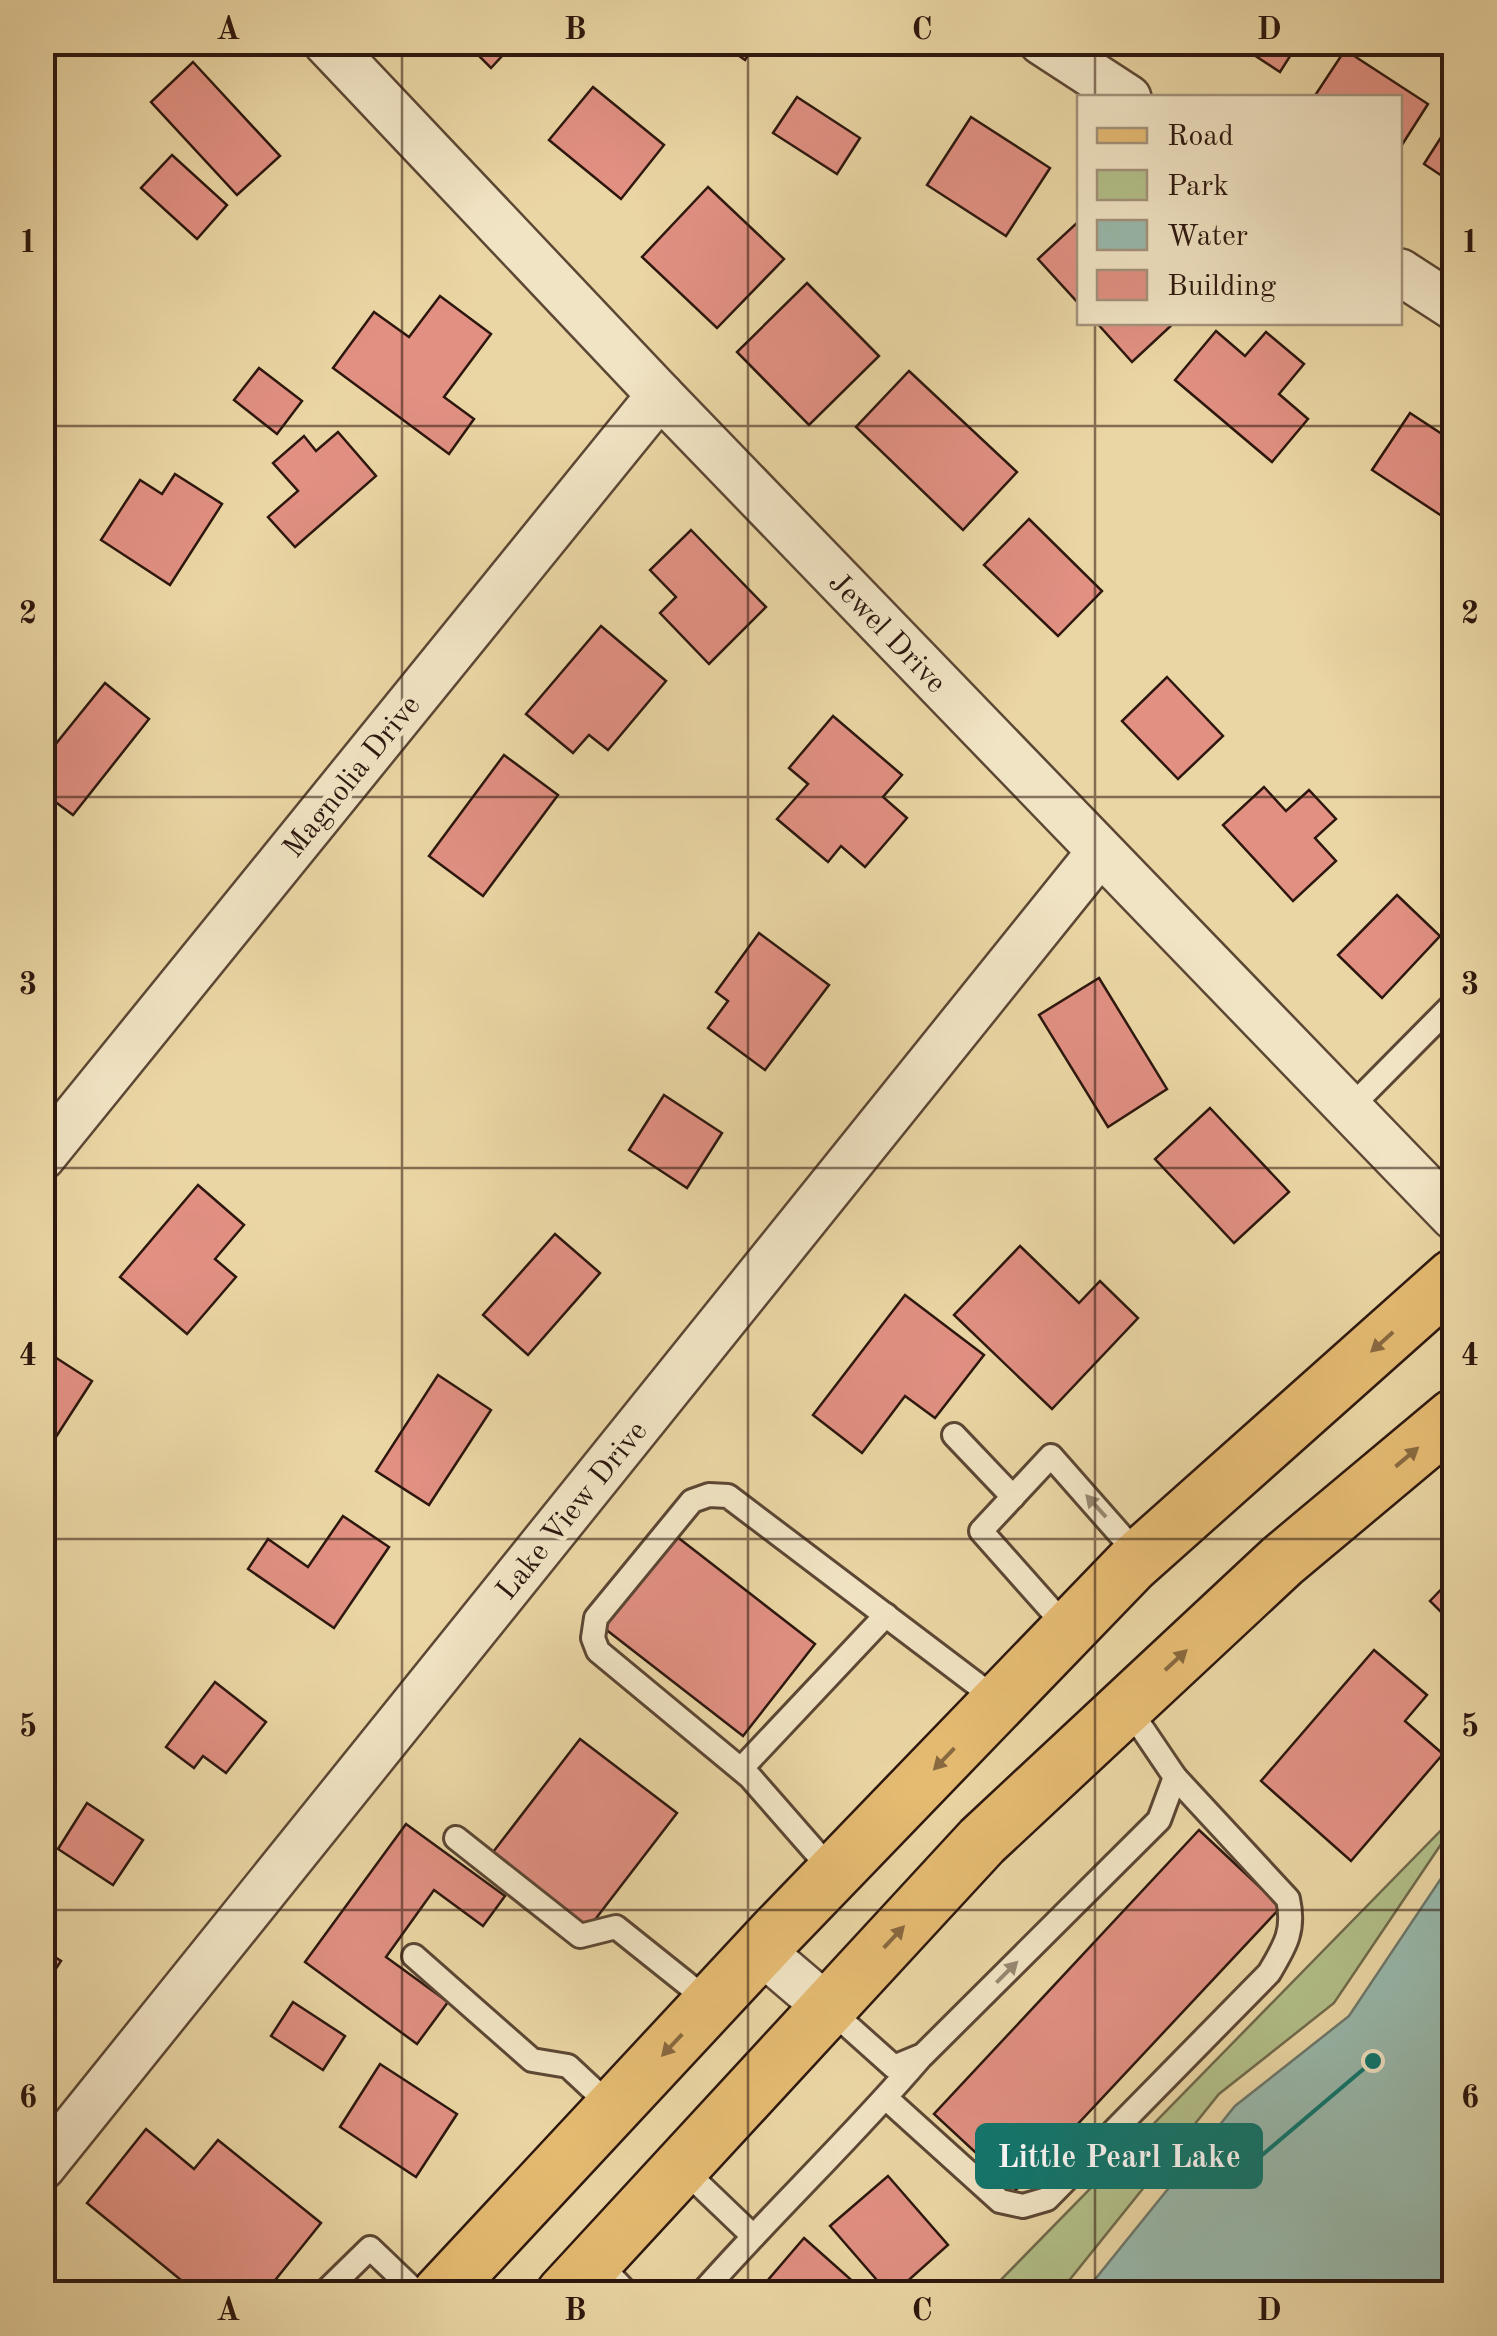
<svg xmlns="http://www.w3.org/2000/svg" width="1497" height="2336" font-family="'Old Standard TT',serif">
	<rect width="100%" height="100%" fill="#ead6a4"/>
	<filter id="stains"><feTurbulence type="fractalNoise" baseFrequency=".002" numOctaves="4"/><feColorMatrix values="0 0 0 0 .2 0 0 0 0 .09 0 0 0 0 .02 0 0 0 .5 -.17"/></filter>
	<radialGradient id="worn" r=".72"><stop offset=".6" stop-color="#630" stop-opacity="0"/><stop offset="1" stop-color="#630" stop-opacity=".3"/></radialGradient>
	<polygon fill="#b2bf89" stroke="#706b4c" stroke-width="2.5" points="1454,1817 1454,1825 1334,2003 1219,2094 1059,2293 988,2293"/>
	<polygon fill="#98b8ab" stroke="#6d786c" stroke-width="2.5" points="1454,1859 1454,2293 1084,2293 1235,2106 1349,2016"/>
	<g fill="#e19082" stroke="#2d170e" stroke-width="2.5">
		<polygon points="465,42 515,42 491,68"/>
		<polygon points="719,42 756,42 745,60"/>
		<polygon points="1234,42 1299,42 1280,72"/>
		<polygon points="1345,50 1428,104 1400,148 1400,98 1314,97"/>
		<polygon points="193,62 280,156 237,195 151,102"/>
		<polygon points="593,87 664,145 621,199 549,140"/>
		<polygon points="797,97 860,138 837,174 773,133"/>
		<polygon points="971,117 1050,168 1006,236 927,185"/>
		<polygon points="1454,117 1454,184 1424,164"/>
		<polygon points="172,155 227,205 197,239 141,188"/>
		<polygon points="708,187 784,259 717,328 642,257"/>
		<polygon points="1080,220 1080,305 1038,259"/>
		<polygon points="807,283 879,356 809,425 737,352"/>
		<polygon points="440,296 491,334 444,397 474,419 449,454 333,368 374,312 409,337"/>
		<polygon points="1096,322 1175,322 1132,362"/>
		<polygon points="1216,331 1245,356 1266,332 1304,364 1279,394 1308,419 1272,462 1175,380"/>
		<polygon points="259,368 302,401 277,434 234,400"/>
		<polygon points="909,371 1017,472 963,530 856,427"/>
		<polygon points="1410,413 1454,442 1454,524 1372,470"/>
		<polygon points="338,432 376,476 295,547 268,517 298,491 273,463 304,436 316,451"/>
		<polygon points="175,474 222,504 170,585 101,540 140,480 162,494"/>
		<polygon points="1029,519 1102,591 1058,636 984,565"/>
		<polygon points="691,530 766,607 709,664 660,613 676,597 650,570"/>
		<polygon points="601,626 666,681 608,750 589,735 573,753 526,714"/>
		<polygon points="1167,677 1223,736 1178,779 1122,721"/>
		<polygon points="105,683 149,719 73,815 42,792 42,761"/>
		<polygon points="833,716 902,775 883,797 907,818 865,867 841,846 828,862 777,819 808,784 789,768"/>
		<polygon points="504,755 558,795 483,896 429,856"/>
		<polygon points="1264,787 1286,811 1309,790 1336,819 1315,838 1336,861 1293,901 1223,825"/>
		<polygon points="1397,895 1440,936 1382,998 1338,955"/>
		<polygon points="759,933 829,985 765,1070 708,1028 728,1001 716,992"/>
		<polygon points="1099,978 1167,1089 1108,1127 1039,1015"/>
		<polygon points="664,1095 722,1133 687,1188 629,1150"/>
		<polygon points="1210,1108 1289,1192 1234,1243 1155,1159"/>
		<polygon points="198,1185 244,1225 215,1259 236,1277 187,1334 120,1277"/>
		<polygon points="555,1234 600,1273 528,1355 483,1315"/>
		<polygon points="1020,1246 1079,1303 1100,1281 1138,1318 1052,1409 954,1315"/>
		<polygon points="905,1295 984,1355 935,1418 905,1396 862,1453 813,1415"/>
		<polygon points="44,1350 92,1381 45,1454 42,1453"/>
		<polygon points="438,1375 491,1410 429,1505 376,1471"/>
		<polygon points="343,1516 389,1547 334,1628 248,1569 268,1539 308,1567"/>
		<polygon points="676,1536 815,1644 743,1736 604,1628"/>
		<polygon points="1454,1576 1454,1625 1430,1601"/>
		<polygon points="1374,1650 1427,1695 1405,1721 1443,1754 1351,1861 1261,1781"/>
		<polygon points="215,1682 266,1722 226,1773 203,1756 194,1768 166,1747"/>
		<polygon points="580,1739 677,1813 587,1930 490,1856"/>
		<polygon points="87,1803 143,1840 113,1885 58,1849"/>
		<polygon points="406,1824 505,1896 483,1926 434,1890 386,1957 448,2002 417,2044 305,1962"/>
		<polygon points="1199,1830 1281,1907 1016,2190 934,2114"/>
		<polygon points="42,1949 61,1961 42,1990"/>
		<polygon points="293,2002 345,2036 323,2070 271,2036"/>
		<polygon points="380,2064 457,2114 416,2177 340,2127"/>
		<polygon points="146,2129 194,2169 218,2140 321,2223 264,2294 198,2294 87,2203"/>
		<polygon points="888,2176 948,2245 893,2294 889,2294 830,2226"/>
		<polygon points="804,2238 867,2294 756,2294"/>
	</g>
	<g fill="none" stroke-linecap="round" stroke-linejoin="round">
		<defs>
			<g id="lane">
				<polyline points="1349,1109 1454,1003"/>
				<polyline points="954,1435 1013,1497"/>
				<polyline points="1069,1630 981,1531 1051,1456 1140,1557"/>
				<polyline points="741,1769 886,1615"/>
				<polyline points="456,1838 580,1936 616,1927 711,2003"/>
				<polyline points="834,1873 750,1777 598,1651 593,1638 596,1618 692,1501 709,1495 728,1496 1000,1702"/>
				<polyline points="414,1956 532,2060 568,2066 613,2108"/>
				<polyline points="828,2008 894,2067 923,2055 1159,1820 1175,1777 1127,1706"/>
				<path d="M 886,2098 L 1000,2201 L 1023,2206 L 1047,2199 L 1269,1973 C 1285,1946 1295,1931 1288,1899 L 1175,1777"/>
				<polyline points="681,2167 753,2236"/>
				<polyline points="596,2260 628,2294"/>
				<polyline points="323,2294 370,2248 418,2294"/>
				<path d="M 701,2294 C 772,2213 850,2140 920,2058"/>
			</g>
			<g id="street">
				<polyline points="326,42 660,395 1454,1217"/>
				<polyline points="1042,42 1128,98"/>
				<polyline points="1400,272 1454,307"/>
				<polyline points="42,1157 660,395"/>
				<polyline points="760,1950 828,2008"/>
				<polyline points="42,2167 1100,852"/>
			</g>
			<g id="primary">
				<polyline points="440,2294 776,1933 1132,1564 1454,1277"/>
				<polyline points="564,2294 982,1841 1282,1561 1454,1417"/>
			</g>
		</defs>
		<use href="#lane" stroke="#5c4734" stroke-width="28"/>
		<use href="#street" stroke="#5c4734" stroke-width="50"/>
		<use href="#primary" stroke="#2d170e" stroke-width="60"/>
		<use href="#lane" stroke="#f1e4c4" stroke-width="22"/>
		<use href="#street" stroke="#f1e4c4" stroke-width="45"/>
		<use href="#primary" stroke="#e5bb72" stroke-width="55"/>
	</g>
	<defs><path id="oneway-solid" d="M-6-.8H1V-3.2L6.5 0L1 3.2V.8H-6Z" transform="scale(2.5)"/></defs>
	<g fill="#896940">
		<use href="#oneway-solid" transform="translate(1382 1342) rotate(138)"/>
		<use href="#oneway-solid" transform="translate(1407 1457) rotate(-40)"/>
		<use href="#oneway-solid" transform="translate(1176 1660) rotate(-43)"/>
		<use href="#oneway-solid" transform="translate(944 1759) rotate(134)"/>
		<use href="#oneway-solid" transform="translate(894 1937) rotate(-47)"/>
		<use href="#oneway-solid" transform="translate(672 2045) rotate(133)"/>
	</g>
	<g fill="#998872">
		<use href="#oneway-solid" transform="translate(1096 1506) rotate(-132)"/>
		<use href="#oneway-solid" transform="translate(1007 1972) rotate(-45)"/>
	</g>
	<path fill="none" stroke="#2d170e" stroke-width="2.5" stroke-opacity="0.55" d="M 402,42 L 402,2294M 748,42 L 748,2294M 1095,42 L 1095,98M 1095,322 L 1095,2294M 42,426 L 1454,426M 42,797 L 1454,797M 42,1168 L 1454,1168M 42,1539 L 1454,1539M 42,1910 L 1454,1910"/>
	<g text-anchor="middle" stroke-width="9" stroke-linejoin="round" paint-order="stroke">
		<g font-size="30" fill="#2d170e" stroke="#f1e4c4">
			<text transform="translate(888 632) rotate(46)" y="10">Jewel Drive</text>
			<text transform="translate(351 776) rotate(-51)" y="10">Magnolia Drive</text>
			<text transform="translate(571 1510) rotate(-51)" y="10">Lake View Drive</text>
		</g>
	</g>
	<path fill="none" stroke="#0f766e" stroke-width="4" d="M1373 2061L1261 2156"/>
	<circle fill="#0f766e" stroke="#f1e4c4" stroke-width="4" cx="1373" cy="2061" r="10"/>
	<rect fill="#0f766e" stroke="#0f766e" stroke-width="4" x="977" y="2125" width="284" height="62" rx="10"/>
	<g font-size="32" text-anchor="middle" font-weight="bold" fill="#fff">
		<text x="1119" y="2167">Little Pearl Lake</text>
	</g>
	<rect width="1497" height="2336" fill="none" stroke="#ead6a4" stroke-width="110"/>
	<rect x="1077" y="95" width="325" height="230" fill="#f1e4c4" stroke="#a3927b" stroke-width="2.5"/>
	<rect x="1097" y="128" width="50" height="15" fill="#e5bb72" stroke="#a3927b" stroke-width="2.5"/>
	<text x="1167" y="145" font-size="30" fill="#2d170e">Road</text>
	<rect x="1097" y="170" width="50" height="30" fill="#b2bf89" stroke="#a3927b" stroke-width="2.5"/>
	<text x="1167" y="195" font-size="30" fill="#2d170e">Park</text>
	<rect x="1097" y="220" width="50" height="30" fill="#98b8ab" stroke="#a3927b" stroke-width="2.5"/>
	<text x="1167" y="245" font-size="30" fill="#2d170e">Water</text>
	<rect x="1097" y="270" width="50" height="30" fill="#e19082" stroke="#a3927b" stroke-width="2.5"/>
	<text x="1167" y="295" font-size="30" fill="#2d170e">Building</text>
	<rect x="55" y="55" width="1387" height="2226" fill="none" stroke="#2d170e" stroke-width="4"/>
	<g font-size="32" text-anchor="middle" font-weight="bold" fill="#2d170e">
		<text x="228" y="39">A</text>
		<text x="575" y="39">B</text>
		<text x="922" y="39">C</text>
		<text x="1269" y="39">D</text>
		<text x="28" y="252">1</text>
		<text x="1470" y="252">1</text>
		<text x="28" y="623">2</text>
		<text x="1470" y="623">2</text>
		<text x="28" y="994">3</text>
		<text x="1470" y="994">3</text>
		<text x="28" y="1365">4</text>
		<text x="1470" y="1365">4</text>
		<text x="28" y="1736">5</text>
		<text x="1470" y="1736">5</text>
		<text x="28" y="2107">6</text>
		<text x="1470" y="2107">6</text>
		<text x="228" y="2320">A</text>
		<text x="575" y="2320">B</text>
		<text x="922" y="2320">C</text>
		<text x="1269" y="2320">D</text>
	</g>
	<rect width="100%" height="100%" filter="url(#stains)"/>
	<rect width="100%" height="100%" fill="url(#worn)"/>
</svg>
